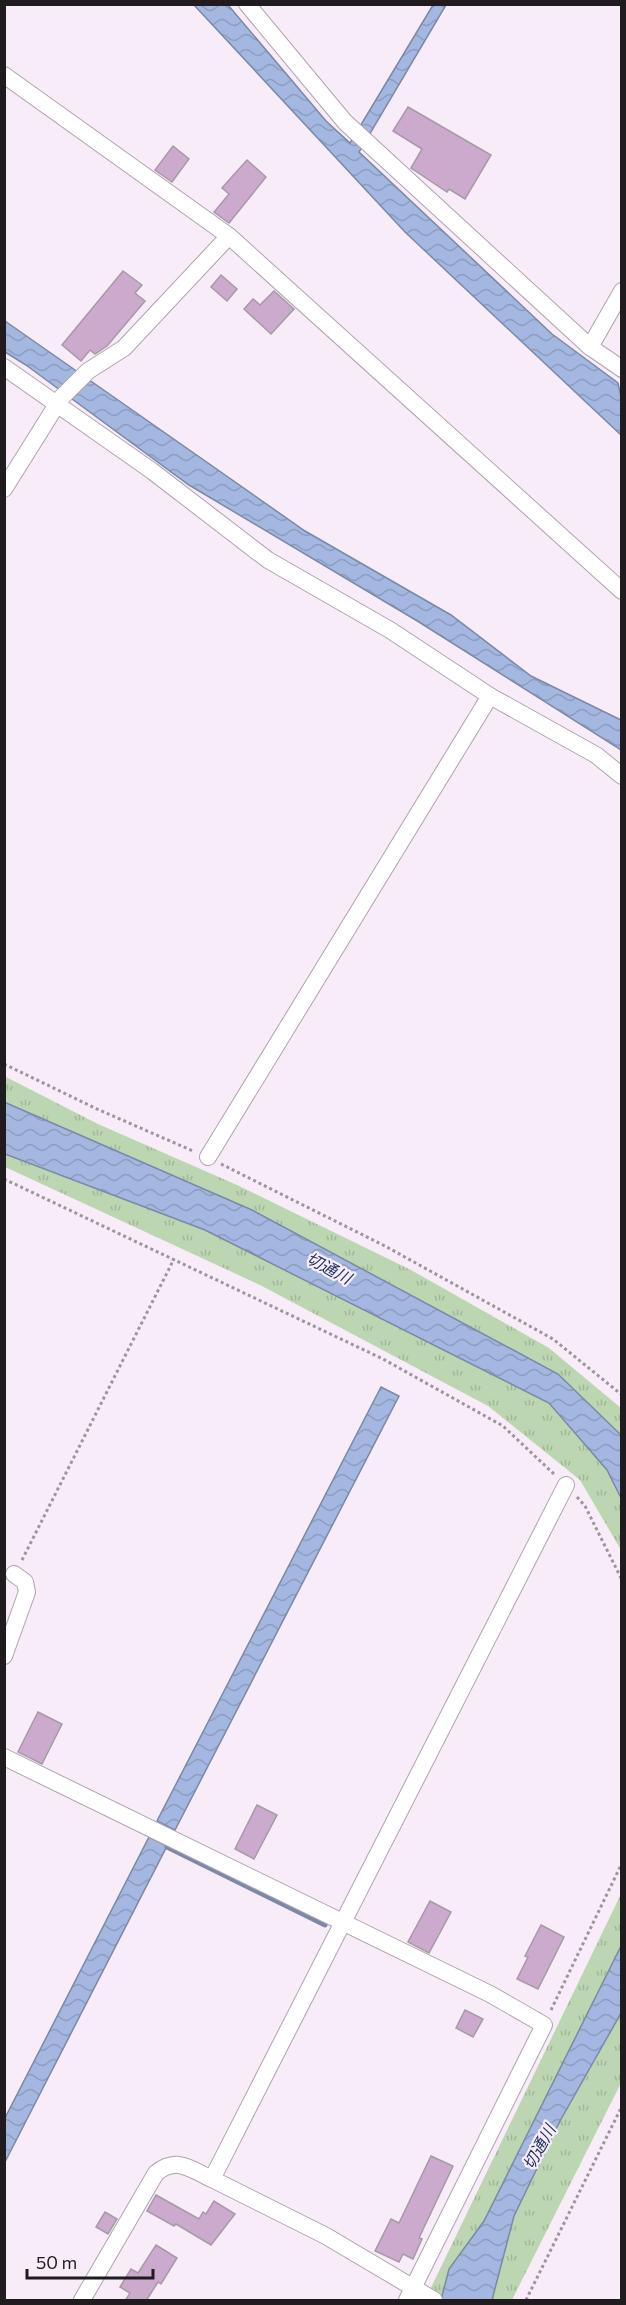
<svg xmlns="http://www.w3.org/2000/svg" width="626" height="2305" font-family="Commissioner,'Noto Sans JP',sans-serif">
	<defs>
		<pattern id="grass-tufts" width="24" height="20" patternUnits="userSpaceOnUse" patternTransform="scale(1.5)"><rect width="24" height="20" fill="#bdd6b2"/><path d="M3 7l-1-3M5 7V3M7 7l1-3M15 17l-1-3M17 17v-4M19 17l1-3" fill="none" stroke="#a2b799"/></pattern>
		<pattern id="water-waves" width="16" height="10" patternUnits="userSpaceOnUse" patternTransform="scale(1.5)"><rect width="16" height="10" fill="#a3b7e0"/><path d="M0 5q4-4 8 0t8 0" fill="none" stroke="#8c9dc0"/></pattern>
	</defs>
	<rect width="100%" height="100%" fill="#f8ecf9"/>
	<g fill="url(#grass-tufts)">
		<polygon points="4,1076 98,1124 237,1185 411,1270 549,1348 621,1408 621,1435 558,1374 252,1210 5,1102"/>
		<polygon points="4,1154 205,1230 549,1403 607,1470 621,1498 621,1550 580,1480 488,1406 260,1285 5,1167"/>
		<polygon points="621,1894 621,1946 484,2222 449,2269 441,2300 425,2300"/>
		<polygon points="621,2013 621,2083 512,2300 492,2300 514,2216 560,2121"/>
	</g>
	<g fill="url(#water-waves)" stroke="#7b88a6" stroke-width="1.5">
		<polygon points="194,5 228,5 326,121 350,143 433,5 446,5 359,152 552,334 618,383 621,397 621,435 405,232"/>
		<polygon points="5,321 305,531 451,615 531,676 621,720 621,750 419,622 189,485 26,365 5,352"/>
		<polygon points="4,1102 252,1210 558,1374 621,1435 621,1498 607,1470 549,1403 205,1230 5,1154"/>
		<polygon points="381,1387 399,1396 175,1830 157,1821"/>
		<polygon points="149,1837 167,1846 5,2162 5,2118"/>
		<polygon points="621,1946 621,2013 560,2121 514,2216 492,2300 441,2300 449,2269 484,2221"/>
	</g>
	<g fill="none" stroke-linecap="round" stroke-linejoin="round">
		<polyline stroke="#7b88a6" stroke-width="5" points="167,1847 325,1925"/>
	</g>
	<g fill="#cbaace" stroke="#a59aa6" stroke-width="1.5">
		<polygon points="408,107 491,155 465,199 449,189 447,192 411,168 422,149 393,131"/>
		<polygon points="173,146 189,159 172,182 155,170"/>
		<polygon points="247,160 266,177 229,223 214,212 229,194 222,188"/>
		<polygon points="123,271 142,285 135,293 145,301 107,346 95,354 90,350 81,361 62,345"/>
		<polygon points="221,275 237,289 227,301 211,287"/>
		<polygon points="274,291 294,309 271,334 244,309 253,299 260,305"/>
		<polygon points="38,1712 62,1724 42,1764 18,1752"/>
		<polygon points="257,1805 277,1815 254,1859 235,1849"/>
		<polygon points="430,1901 451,1912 429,1953 408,1942"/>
		<polygon points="541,1925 564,1937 538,1989 517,1979 528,1957 525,1956"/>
		<polygon points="465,2010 483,2019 473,2037 456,2028"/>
		<polygon points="431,2156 453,2166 419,2238 422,2239 413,2259 403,2254 399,2262 375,2251 391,2219 399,2223"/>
		<polygon points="156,2195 199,2219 203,2212 206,2214 214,2201 235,2214 211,2245 176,2224 174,2226 147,2211"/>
		<polygon points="105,2212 117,2219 108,2234 96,2227"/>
		<polygon points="156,2245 177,2258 161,2284 158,2282 146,2301 125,2301 130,2293 120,2287 131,2269 138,2273"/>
	</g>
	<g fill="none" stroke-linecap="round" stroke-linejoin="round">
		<defs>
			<g id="street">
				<polyline points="247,4 345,122 590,347 622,369"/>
				<polyline points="4,75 229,236 622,591"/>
				<polyline points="590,347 622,291"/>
				<polyline points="4,367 152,471 268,560 390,630 490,696 596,755 622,776"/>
				<polyline points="4,489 61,398 88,371 124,348 229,236"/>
				<polyline points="208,1157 490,696"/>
				<polyline points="4,1656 27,1592 25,1582 14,1574"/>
				<polyline points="4,1757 490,1994 544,2025 407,2300"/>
				<path d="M 82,2300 L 156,2173 C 177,2156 190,2169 212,2179"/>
				<polyline points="434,2300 326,2236 212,2179 566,1485"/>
			</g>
		</defs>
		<use href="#street" stroke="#afa3b0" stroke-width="18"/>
		<g stroke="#9d949e" stroke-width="3" stroke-dasharray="3 3" stroke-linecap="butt">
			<polyline points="4,1064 97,1109 193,1151"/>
			<polyline points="221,1164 385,1246 553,1339 622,1395"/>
			<polyline points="4,1179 383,1359 503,1426 555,1475"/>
			<polyline points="577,1497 585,1506 622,1580"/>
			<polyline points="22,1560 174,1259"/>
			<polyline points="551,2010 622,1863"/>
			<polyline points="526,2300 622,2106"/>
		</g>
		<use href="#street" stroke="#fff" stroke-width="16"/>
	</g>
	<g text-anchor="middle" stroke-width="4.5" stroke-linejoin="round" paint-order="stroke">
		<g font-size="16" font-style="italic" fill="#1c3264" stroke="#f8ecf9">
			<text transform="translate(329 1268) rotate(28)" y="6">切通川</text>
			<text transform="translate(539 2147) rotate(-61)" y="6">切通川</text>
		</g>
	</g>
	<rect width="626" height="2305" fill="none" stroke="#1f1b1f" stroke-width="12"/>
	<path d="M27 2269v9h126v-9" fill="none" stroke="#1f1b1f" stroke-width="3"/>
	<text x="36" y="2269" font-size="18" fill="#1f1b1f" stroke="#f8ecf9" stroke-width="4.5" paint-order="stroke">50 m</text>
</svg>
